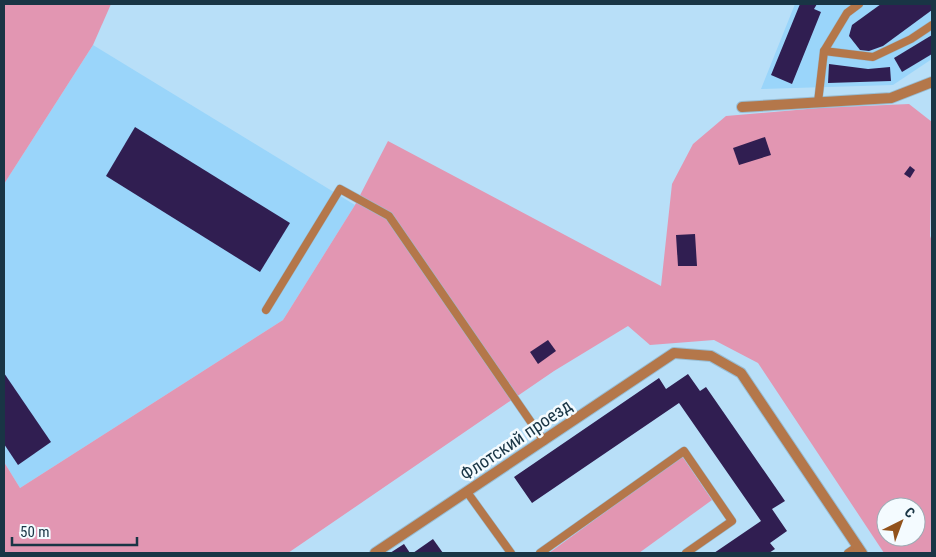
<svg xmlns="http://www.w3.org/2000/svg" width="936" height="557" font-family="'Roboto Condensed',sans-serif">
	<rect width="100%" height="100%" fill="#b8dff8"/>
	<g fill="#9ad5fa">
		<polygon points="795,4 932,4 932,59 893,85 761,89"/>
		<polygon points="93,45 355,205 283,320 20,488 4,462 4,184"/>
	</g>
	<g fill="#e296b2" fill-rule="evenodd">
		<polygon points="4,4 111,4 93,45 4,184"/>
		<path d="M 909,104 L 932,122 L 932,182 L 931,187 L 930,236 L 932,241 L 932,553 L 884,553 L 758,363 L 714,340 L 650,345 L 628,326 L 554,371 L 288,553 L 4,553 L 4,462 L 20,488 L 283,320 L 355,205 L 388,141 L 661,286 L 672,184 L 693,144 L 726,116 L 819,108 ZM 886,507 L 916,507 L 916,537 L 886,537 Z"/>
		<polygon points="682,456 712,500 639,553 549,553"/>
	</g>
	<g fill="#301e51">
		<polygon points="800,4 817,4 814,9 821,12 792,84 771,75"/>
		<polygon points="881,4 932,4 932,10 883,46 869,51 860,50 849,36 852,25"/>
		<polygon points="932,35 932,54 902,72 894,58"/>
		<polygon points="829,64 868,69 890,67 891,81 828,83"/>
		<polygon points="135,127 290,223 260,272 106,176"/>
		<polygon points="765,137 771,155 739,165 733,148"/>
		<polygon points="910,166 915,170 910,178 904,174"/>
		<polygon points="695,234 697,266 678,266 676,235"/>
		<polygon points="548,340 556,351 538,364 530,352"/>
		<polygon points="4,373 51,442 18,465 4,444"/>
		<polygon points="688,374 700,391 706,387 785,501 772,509 787,531 770,543 775,549 769,553 714,553 761,521 679,403 532,503 514,477 659,378 666,389"/>
		<polygon points="433,539 443,553 413,553"/>
		<polygon points="404,544 410,553 390,553"/>
	</g>
	<g fill="none" stroke-linecap="round" stroke-linejoin="round">
		<defs>
			<g id="lane">
				<polyline points="824,51 873,57 911,39 932,25"/>
				<polyline points="818,102 824,51 847,13 859,4"/>
				<polyline points="266,310 340,189 389,216 544,441"/>
				<polyline points="467,492 511,553"/>
				<polyline points="540,553 684,451 732,521 686,553"/>
				<polyline points="848,553 858,546"/>
			</g>
			<g id="street">
				<polyline points="742,107 891,98 932,82"/>
				<polyline points="375,553 674,353 711,356 741,373 862,553"/>
			</g>
		</defs>
		<use href="#lane" stroke="#98bdd4" stroke-width="9"/>
		<use href="#street" stroke="#98bdd4" stroke-width="12"/>
		<use href="#lane" stroke="#b4774a" stroke-width="8"/>
		<use href="#street" stroke="#b4774a" stroke-width="10"/>
	</g>
	<g text-anchor="middle" stroke-width="5" stroke-linejoin="round" paint-order="stroke">
		<g font-size="18" fill="#193545" stroke="#f4fbff">
			<text transform="translate(516 440) rotate(-34)" y="6">Флотский проезд</text>
		</g>
	</g>
	<rect width="936" height="557" fill="none" stroke="#193545" stroke-width="10"/>
	<g transform="translate(901 522) rotate(42)"><circle r="24" fill="#f4fbff" stroke="#9cacb5"/>
	<path d="M0-4L9 19L0 12L-9 19Z" fill="#92521c"/>
	<text y="-8" font-size="14" font-weight="bold" text-anchor="middle" fill="#193545">С</text>
	</g>
	<path d="M12 537v8h125v-8" fill="none" stroke="#193545" stroke-width="2.5"/>
	<text x="20" y="537" font-size="15" fill="#193545" stroke="#f4fbff" stroke-width="4" paint-order="stroke">50 m</text>
</svg>
